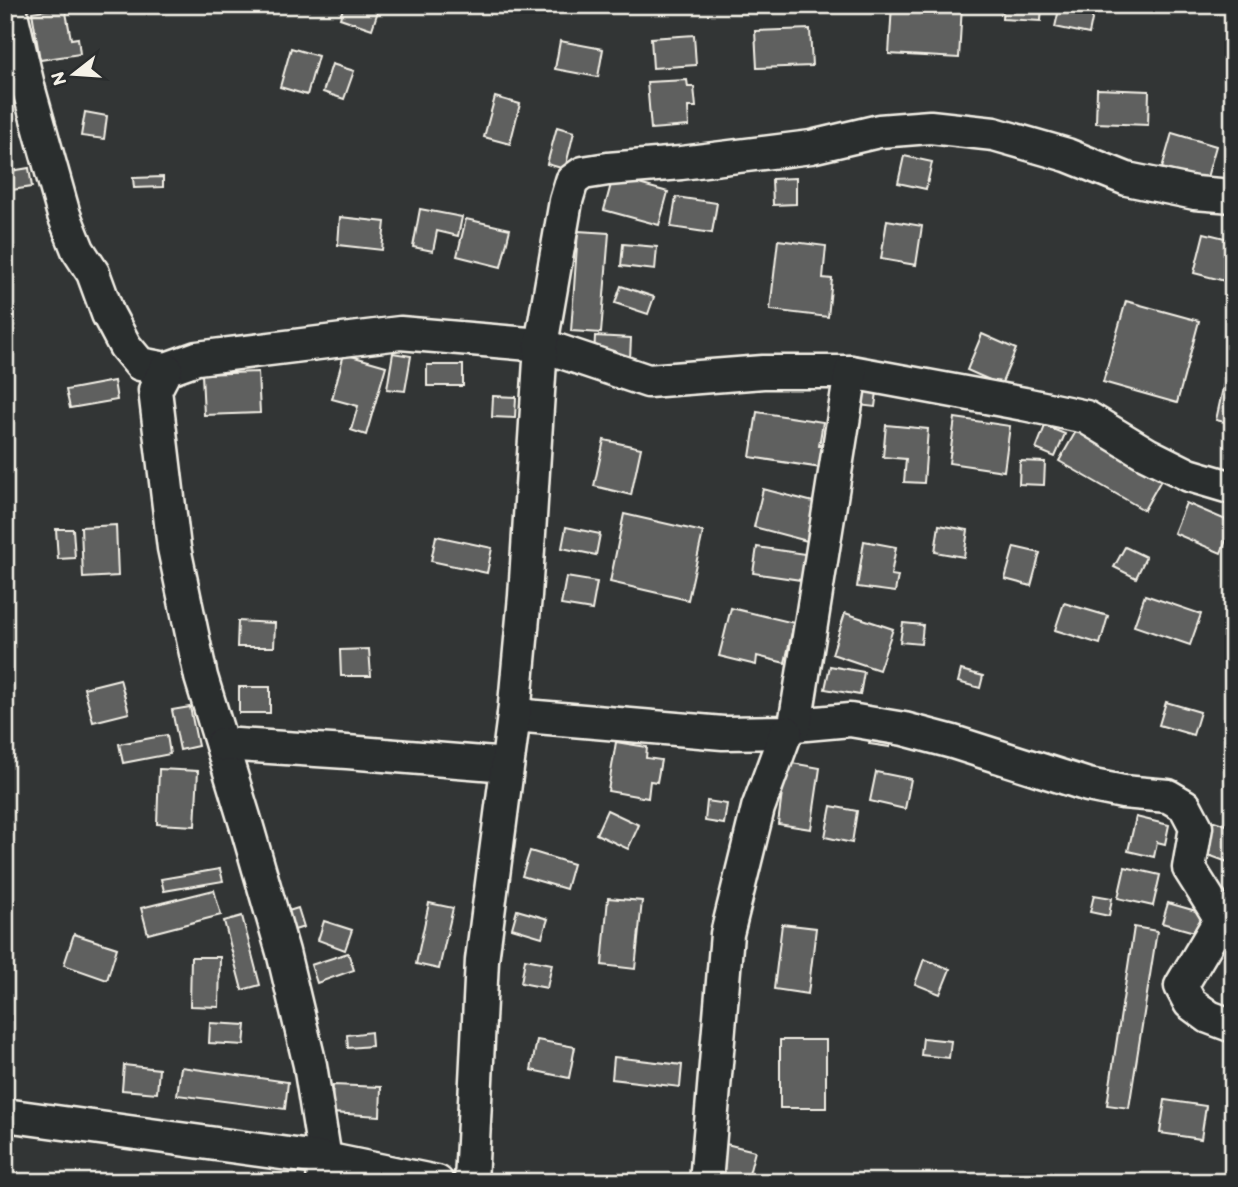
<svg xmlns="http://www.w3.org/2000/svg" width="1238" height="1187" font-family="Itim,sans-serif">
	<rect width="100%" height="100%" fill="#323535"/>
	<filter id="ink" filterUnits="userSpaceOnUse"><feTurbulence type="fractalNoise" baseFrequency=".0143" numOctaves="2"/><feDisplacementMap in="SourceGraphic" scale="14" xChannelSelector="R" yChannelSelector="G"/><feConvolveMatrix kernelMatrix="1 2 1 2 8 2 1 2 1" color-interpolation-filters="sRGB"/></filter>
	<g filter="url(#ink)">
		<g fill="#5f605f" stroke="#f4f1e8" stroke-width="2">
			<polygon points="344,5 380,5 372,29 340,18"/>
			<polygon points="892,5 962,5 959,58 889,54"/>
			<polygon points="1003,5 1042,5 1041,21 1002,19"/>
			<polygon points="1060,5 1095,5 1089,34 1055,27"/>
			<polygon points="65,7 71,39 78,38 80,54 40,60 32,12"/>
			<polygon points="810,29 812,66 757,68 755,31"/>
			<polygon points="694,35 696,65 653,68 651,38"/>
			<polygon points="560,41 603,49 598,77 555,69"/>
			<polygon points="291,48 318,56 307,95 280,87"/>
			<polygon points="332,64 354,71 344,99 323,92"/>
			<polygon points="687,80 688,87 694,87 696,107 688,107 689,126 651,129 647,82"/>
			<polygon points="1097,89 1149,91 1148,125 1096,123"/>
			<polygon points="495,97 520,104 510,144 484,137"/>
			<polygon points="85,112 107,116 104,139 81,136"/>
			<polygon points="557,127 574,132 565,169 547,164"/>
			<polygon points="1172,133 1216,146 1206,181 1162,168"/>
			<polygon points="904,156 932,162 926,189 898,183"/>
			<polygon points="29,168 32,187 5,191 5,172"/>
			<polygon points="163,177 163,187 134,188 133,178"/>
			<polygon points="613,177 668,192 659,225 604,210"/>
			<polygon points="796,178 796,204 773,205 772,179"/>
			<polygon points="676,197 717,203 712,233 671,227"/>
			<polygon points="420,209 462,217 458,236 437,231 433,251 413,247"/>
			<polygon points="340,217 385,222 382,250 338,245"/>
			<polygon points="466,219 510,229 501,267 457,256"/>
			<polygon points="887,220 922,226 916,265 881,259"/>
			<polygon points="578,231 609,233 601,333 571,331"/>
			<polygon points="1204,233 1233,240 1233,248 1225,281 1194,273"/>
			<polygon points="778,240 826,246 823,278 832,279 828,317 770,310"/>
			<polygon points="623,244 657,247 655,270 621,266"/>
			<polygon points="621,286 654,297 648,314 615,303"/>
			<polygon points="1126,301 1199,321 1177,403 1103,382"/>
			<polygon points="982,334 1016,349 1001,385 967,370"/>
			<polygon points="595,336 631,338 630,359 594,357"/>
			<polygon points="393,353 411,356 405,391 387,389"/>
			<polygon points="344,354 386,366 366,435 351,430 358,406 332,399"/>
			<polygon points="1230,356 1233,356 1233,424 1216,420"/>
			<rect x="427" y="365" width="36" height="21"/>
			<polygon points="258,372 260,413 204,415 202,374"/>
			<polygon points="114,381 117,400 70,408 66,390"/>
			<polygon points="860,390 877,392 875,407 858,405"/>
			<polygon points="493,396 516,397 515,418 492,417"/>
			<polygon points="757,412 823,422 819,446 831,448 828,469 750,457"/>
			<polygon points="955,418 1010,426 1004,471 949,463"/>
			<polygon points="886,425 928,429 924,483 904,482 906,459 883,457"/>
			<polygon points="1045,426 1065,434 1055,457 1036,449"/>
			<polygon points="1079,426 1121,450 1118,455 1161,480 1144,510 1059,461"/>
			<polygon points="604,440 641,448 631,495 594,486"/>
			<polygon points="1020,461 1045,462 1044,485 1019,484"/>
			<polygon points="763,489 821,504 811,542 754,527"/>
			<polygon points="1186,503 1233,523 1221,553 1174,533"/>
			<polygon points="624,514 703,532 688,600 610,582"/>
			<polygon points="116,525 118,576 83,578 81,527"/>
			<polygon points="939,525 968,530 964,557 935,552"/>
			<polygon points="566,527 600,534 596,555 562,548"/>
			<polygon points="56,529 73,529 75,558 58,559"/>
			<polygon points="436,536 492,548 487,573 431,561"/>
			<polygon points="864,541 896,547 891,575 898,576 895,592 857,587"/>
			<polygon points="757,547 805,554 801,580 753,573"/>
			<polygon points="1014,547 1040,553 1031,586 1005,579"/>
			<polygon points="1125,547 1146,557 1136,578 1114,567"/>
			<polygon points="566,577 597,582 592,610 561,605"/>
			<polygon points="1145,595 1201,614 1190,645 1134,626"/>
			<polygon points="1064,603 1108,616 1100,644 1055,630"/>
			<polygon points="731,608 794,623 785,663 757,656 756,665 719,656"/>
			<polygon points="845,613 893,629 879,670 832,654"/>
			<polygon points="238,621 275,623 274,647 237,647"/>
			<polygon points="903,623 923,625 921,644 900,642"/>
			<polygon points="369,649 371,676 341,676 340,650"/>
			<polygon points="830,666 864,672 860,695 825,689"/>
			<polygon points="961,670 983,676 980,688 958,682"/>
			<polygon points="120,679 129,713 93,722 84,688"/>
			<rect x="239" y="687" width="31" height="26"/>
			<polygon points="1166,702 1200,712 1193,735 1159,725"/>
			<polygon points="190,707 198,746 180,750 172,710"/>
			<polygon points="872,724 893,727 890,747 869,744"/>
			<polygon points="167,735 170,754 123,763 119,744"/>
			<polygon points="616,742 647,747 646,758 661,760 657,782 650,781 648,798 608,791"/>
			<polygon points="786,762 820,768 811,829 778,824"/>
			<polygon points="159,769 198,771 195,826 157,824"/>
			<polygon points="876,772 911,779 905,809 870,801"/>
			<polygon points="707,801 727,804 724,824 705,821"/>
			<polygon points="831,806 857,811 852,843 825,837"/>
			<polygon points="607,810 639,825 628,849 596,834"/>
			<polygon points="1136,817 1169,825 1165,844 1157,842 1154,857 1128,851"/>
			<polygon points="1211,820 1233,827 1233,864 1200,852"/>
			<polygon points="530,851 573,864 566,889 522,876"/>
			<polygon points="1125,867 1160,875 1153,906 1118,898"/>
			<polygon points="220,869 223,881 164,891 161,879"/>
			<polygon points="214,890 221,915 148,934 141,908"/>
			<polygon points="1094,895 1112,898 1109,916 1090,912"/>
			<polygon points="608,898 642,901 635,969 602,965"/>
			<polygon points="429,903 453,908 439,969 416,964"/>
			<polygon points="1168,903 1203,913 1198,933 1162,923"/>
			<polygon points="298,908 304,927 285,933 279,914"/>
			<polygon points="517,910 548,919 542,937 512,928"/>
			<polygon points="242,916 260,985 242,990 224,921"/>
			<polygon points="324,921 352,930 345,950 318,940"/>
			<polygon points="782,924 816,928 808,994 774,989"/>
			<polygon points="1134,927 1157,931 1129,1108 1107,1105"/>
			<polygon points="74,934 117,948 107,980 64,965"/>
			<polygon points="348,953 354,970 317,983 311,965"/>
			<polygon points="191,957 220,957 219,1007 190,1006"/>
			<polygon points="525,959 552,964 547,988 521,983"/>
			<polygon points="924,959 950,969 940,994 915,984"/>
			<polygon points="210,1023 246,1025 244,1045 209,1043"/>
			<polygon points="371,1032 372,1046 348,1048 347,1035"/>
			<polygon points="923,1038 951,1041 949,1058 921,1055"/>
			<polygon points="537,1040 575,1047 569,1078 531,1070"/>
			<rect x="780" y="1040" width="46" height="68"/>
			<polygon points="614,1057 682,1065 680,1087 612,1079"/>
			<polygon points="124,1065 159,1069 157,1093 122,1090"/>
			<polygon points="181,1067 288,1082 285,1109 177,1095"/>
			<polygon points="333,1085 381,1087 380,1116 331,1113"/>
			<polygon points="1165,1100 1206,1106 1201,1139 1160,1133"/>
			<polygon points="718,1142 755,1151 747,1182 708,1182"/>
		</g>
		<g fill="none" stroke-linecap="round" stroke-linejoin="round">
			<defs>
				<g id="minor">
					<polyline points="9,5 29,90 64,215 78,250 93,273 108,314 125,346 140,364 166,369 197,358 400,333 541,345 648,381 763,372 851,372 1024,404 1086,417 1147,454 1189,475 1233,488"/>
					<polyline points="166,369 155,390 174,548 201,677 246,824 283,952 310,1065 325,1159 323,1182"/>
					<polyline points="514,715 723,733 786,732 795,725 850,720 904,729 953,742 1088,785 1123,792 1168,796 1185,806 1196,827 1189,868 1221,919 1181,986 1190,1003 1209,1017 1233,1026"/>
					<polyline points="795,725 851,372"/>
					<polyline points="222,744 347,752 507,765"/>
					<polyline points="5,1115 325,1159 437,1182"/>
					<polyline points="471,1182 482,960 514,715 525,596 541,345 566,201 572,181 583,173 608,169 681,163 811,147 879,131 930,127 994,134 1067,155 1127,179 1195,193 1233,196"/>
					<polyline points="706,1182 727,934 758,808 786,732"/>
				</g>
			</defs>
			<use href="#minor" stroke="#f4f1e8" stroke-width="37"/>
			<use href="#minor" stroke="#2a2d2e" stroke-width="32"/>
		</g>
	</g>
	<rect width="1238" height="1187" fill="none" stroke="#2a2d2e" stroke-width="28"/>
	<rect x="14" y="14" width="1210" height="1159" fill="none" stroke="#f4f1e8" stroke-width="2.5" filter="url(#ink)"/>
	<g transform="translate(74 74) rotate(253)" stroke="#2a2d2e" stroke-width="5" paint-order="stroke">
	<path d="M0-5L12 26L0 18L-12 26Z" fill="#f4f1e8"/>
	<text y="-10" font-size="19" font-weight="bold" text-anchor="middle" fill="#f4f1e8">N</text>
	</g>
</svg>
